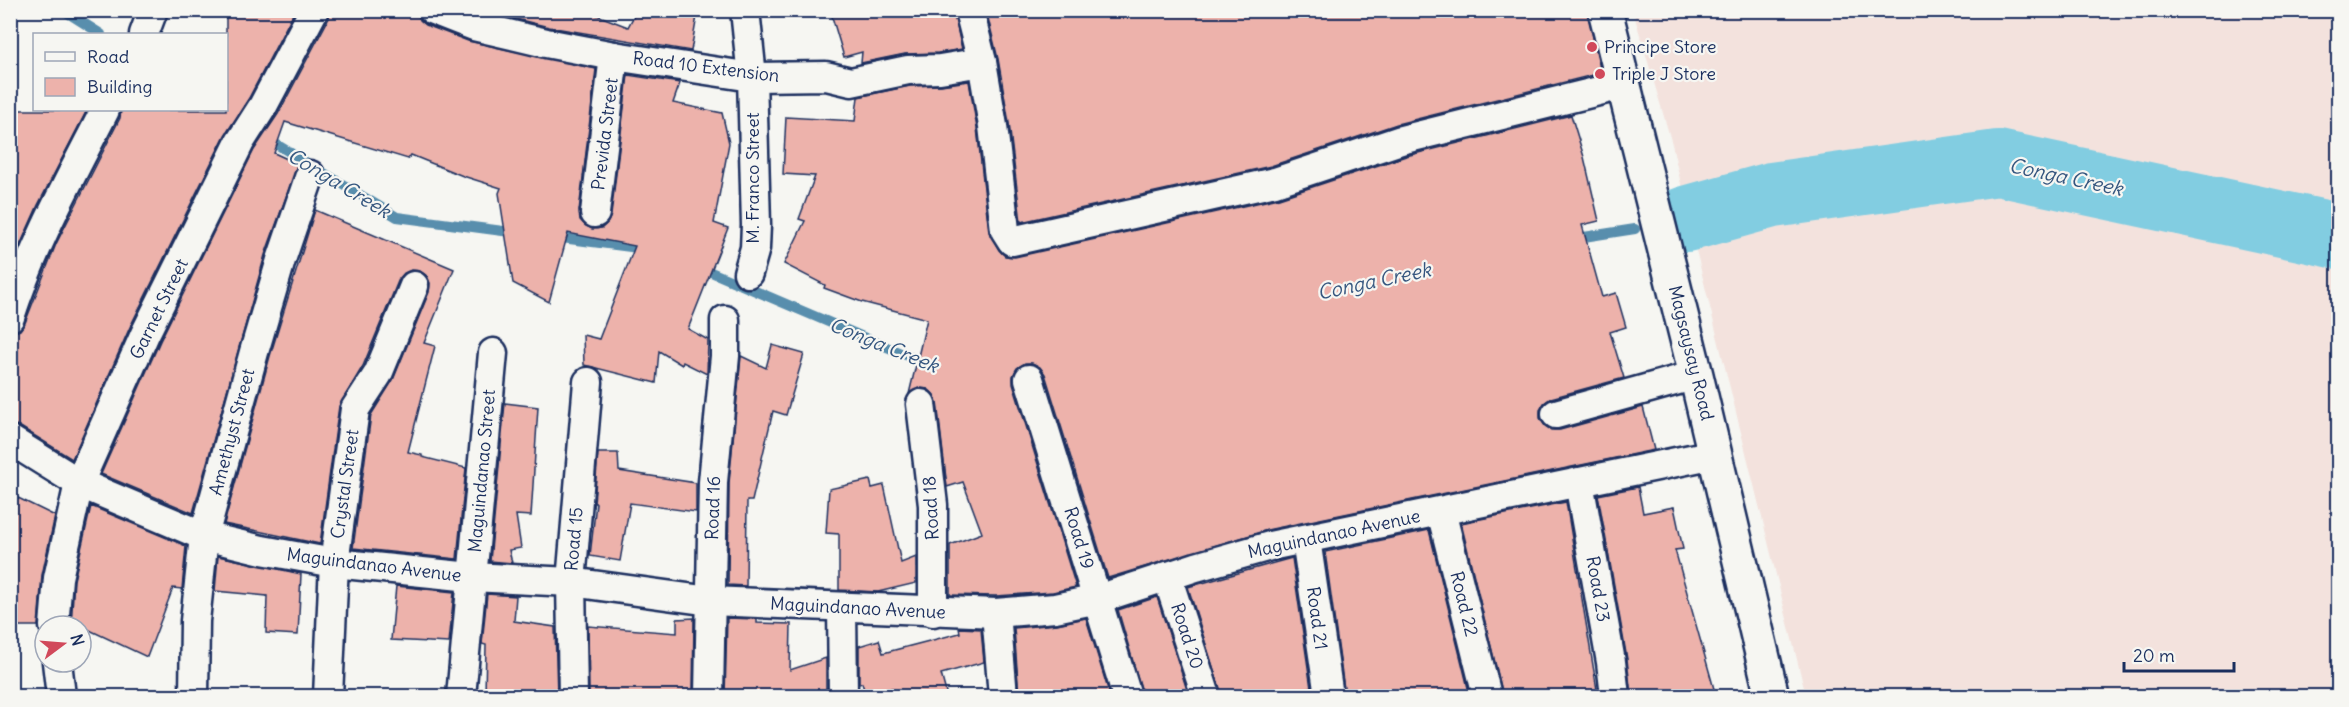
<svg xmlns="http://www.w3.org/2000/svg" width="2349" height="707" font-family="Delius,sans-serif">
	<rect width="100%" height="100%" fill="#f6f6f2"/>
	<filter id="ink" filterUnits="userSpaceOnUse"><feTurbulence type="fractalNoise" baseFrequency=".0167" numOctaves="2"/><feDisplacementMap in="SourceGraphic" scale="12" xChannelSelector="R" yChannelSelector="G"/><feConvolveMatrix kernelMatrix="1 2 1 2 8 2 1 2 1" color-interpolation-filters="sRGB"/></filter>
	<g filter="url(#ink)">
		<polygon fill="#f3e2dd" points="1633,11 2338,11 2338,696 1806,696 1694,242 1672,144"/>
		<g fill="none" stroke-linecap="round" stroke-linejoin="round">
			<g stroke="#598ead" stroke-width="10">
				<polyline points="63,10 101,34"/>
				<polyline points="266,138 397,217 518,233"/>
				<polyline points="554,237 646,249"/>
				<polyline points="1571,239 1635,229"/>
				<polyline points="697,266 929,365"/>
			</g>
			<polyline stroke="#82cde1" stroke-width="66" points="1686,219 1772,195 1998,163 2338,236"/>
		</g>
		<g fill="#edb2ab" stroke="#1b2f5e" stroke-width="1.5">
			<polygon points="226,10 295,10 249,98 225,135 130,327 72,459 19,426 10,424 10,333 20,330 25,323 56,244 120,118 121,110 226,110"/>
			<polygon points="330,10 417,10 420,20 426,25 468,41 596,69 579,211 580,220 586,226 592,229 602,228 608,222 611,215 628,75 680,83 673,103 722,113 729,143 714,223 728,228 688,329 708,340 707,374 683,362 682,365 659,351 656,383 584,365 583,335 599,339 635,246 568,233 549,302 513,283 499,193 501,188 463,176 411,155 408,159 285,122 274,153 298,164 265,255 193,513 101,474 160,341 254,150 278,114 329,18"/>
			<polygon points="480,10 584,10 628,27 637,10 698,10 691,51 549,27"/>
			<polygon points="830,10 953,10 962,49 938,53 905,54 861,63 862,52 844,57"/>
			<polygon points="986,10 1587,10 1601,73 1397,124 1271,166 1021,222 1009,123 998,59"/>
			<polygon points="969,81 977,128 989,232 999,250 1005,256 1015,257 1279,198 1406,156 1571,115 1584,157 1599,221 1582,225 1602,297 1616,293 1626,327 1610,332 1624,378 1551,398 1544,403 1540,410 1540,418 1545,426 1551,430 1560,430 1643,407 1654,450 1267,530 1108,578 1045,374 1040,367 1032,363 1025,363 1017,368 1013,376 1013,384 1076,587 1053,592 996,596 950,595 950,545 982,533 963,482 947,487 937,402 934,395 928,389 920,388 909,394 927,319 862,302 824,288 825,285 784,264 805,221 799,219 815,176 783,174 786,117 855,121 858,97 910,86 941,85"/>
			<polygon points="10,110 87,110 38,205 10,268"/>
			<polygon points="315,210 454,269 424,343 435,346 408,452 422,455 422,457 466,468 457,559 353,548 371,415 393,380 429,292 430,283 427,276 420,271 411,270 404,273 399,279 363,366 339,406 320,544 224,524 270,356"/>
			<polygon points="772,345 804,354 786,415 773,411 752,501 747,501 746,586 728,585 729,483 741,356 766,368"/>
			<polygon points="505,403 538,407 531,516 516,515 521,548 509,550 512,563 490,561"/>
			<polygon points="598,453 618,453 619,471 696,483 696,512 630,503 620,561 590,556 596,503 594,503"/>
			<polygon points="870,480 872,488 884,485 901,563 916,557 916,583 878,592 839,590 839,534 826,533 829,489"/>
			<polygon points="1638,487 1643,513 1674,507 1683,549 1675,550 1716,696 1631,696 1627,659 1598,495"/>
			<polygon points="10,494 55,516 42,575 38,626 10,626"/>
			<polygon points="1566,502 1598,696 1503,696 1461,523"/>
			<polygon points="91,506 186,546 182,589 173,588 147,657 81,626 71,626 74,580"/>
			<polygon points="1429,530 1470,696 1345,696 1325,552"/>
			<polygon points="218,556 301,574 298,635 266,633 267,596 215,591"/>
			<polygon points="1292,558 1312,695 1222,696 1188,587"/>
			<polygon points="396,586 454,592 449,643 391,640"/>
			<polygon points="487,594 516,596 514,621 555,627 557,696 485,695 486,645 482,644"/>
			<polygon points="1157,597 1189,696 1143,696 1118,610"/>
			<polygon points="694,618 693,696 589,696 588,626 677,633 677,619"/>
			<polygon points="727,618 757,619 757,623 791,624 790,670 826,658 826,694 818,696 725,696"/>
			<polygon points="1086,618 1110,696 1019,696 1014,628 1057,624"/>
			<polygon points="959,628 981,629 984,662 941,674 947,696 895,696 892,688 866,696 862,683 859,684 859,646 879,640 883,653 960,633"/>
		</g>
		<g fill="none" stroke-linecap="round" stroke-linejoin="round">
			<defs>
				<g id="street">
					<polyline points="433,10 474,26 546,43 614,56 752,77 826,76 851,82 908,70 940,69 982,62"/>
					<polyline points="745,10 752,77 756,225 755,248 748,273"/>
					<polyline points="969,10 982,62 993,126 1005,230 1012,241 1275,182 1401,140 1623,85"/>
					<polyline points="144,34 153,10"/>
					<polyline points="595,213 614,56"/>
					<path d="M 10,317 C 33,245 71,177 105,110"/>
					<polyline points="1029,379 1127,696"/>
					<polyline points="921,404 933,505 933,612"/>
					<polyline points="1556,414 1696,375"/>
					<polyline points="10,440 79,483 204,536 262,550 334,563 471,577 571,582 710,601 996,613 1055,608 1098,599 1196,567 1270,546 1715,454"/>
					<polyline points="1579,482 1611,662 1615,696"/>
					<polyline points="1441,511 1487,696"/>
					<polyline points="1306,539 1329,696"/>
					<polyline points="1167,576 1206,696"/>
					<polyline points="842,607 843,696"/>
					<polyline points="996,613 1003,696"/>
					<polyline points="54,626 58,578 79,483 145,334 200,223 240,142 263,106 314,10"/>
					<polyline points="57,662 61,696"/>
					<polyline points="194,696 195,621 204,536 254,352 281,260 310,175"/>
					<polyline points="328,696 334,563 355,409 378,374 414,286"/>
					<polyline points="461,696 493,353"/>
					<polyline points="573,696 571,582 588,382"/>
					<polyline points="709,696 713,482 725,356 725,320"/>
				</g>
				<polyline id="secondary" points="1605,10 1696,375 1772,696"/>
			</defs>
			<use href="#street" stroke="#1b2f5e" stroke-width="33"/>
			<use href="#secondary" stroke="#1b2f5e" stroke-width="38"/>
			<use href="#street" stroke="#f6f6f2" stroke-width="28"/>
			<use href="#secondary" stroke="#f6f6f2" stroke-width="33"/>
		</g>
	</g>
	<g fill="#d1495b" stroke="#f6f6f2" stroke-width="2">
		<circle cx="1592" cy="47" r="6"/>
		<circle cx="1600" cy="74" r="6"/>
	</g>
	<g text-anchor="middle" stroke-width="4.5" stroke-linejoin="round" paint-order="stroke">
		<g font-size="18" fill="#1b2f5e" stroke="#f6f6f2" text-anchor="start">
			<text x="1604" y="53">Principe Store</text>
			<text x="1612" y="80">Triple J Store</text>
		</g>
		<g font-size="18" fill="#1b2f5e" stroke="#f6f6f2">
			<text transform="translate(706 67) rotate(7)" y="6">Road 10 Extension</text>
			<text transform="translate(605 134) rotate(-83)" y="6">Previda Street</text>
			<text transform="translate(753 178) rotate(-90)" y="6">M. Franco Street</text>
			<text transform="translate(159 309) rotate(-64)" y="6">Garnet Street</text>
			<text transform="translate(1691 353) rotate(76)" y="6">Magsaysay Road</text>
			<text transform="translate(232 432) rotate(-75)" y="6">Amethyst Street</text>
			<text transform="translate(482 471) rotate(-85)" y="6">Maguindanao Street</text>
			<text transform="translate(345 484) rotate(-82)" y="6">Crystal Street</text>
			<text transform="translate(713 508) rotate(-88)" y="6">Road 16</text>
			<text transform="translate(931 508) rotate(-93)" y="6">Road 18</text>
			<text transform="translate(1334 534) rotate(-12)" y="6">Maguindanao Avenue</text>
			<text transform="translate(1079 538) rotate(73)" y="6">Road 19</text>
			<text transform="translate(574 539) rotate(-85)" y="6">Road 15</text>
			<text transform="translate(374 565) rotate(7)" y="6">Maguindanao Avenue</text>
			<text transform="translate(1598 589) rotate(80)" y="6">Road 23</text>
			<text transform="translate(1464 604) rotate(76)" y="6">Road 22</text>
			<text transform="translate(858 608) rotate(3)" y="6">Maguindanao Avenue</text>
			<text transform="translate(1317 618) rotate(82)" y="6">Road 21</text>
			<text transform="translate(1187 636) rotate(72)" y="6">Road 20</text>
		</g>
		<g font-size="20" font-style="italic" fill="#35567f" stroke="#f6f6f2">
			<text transform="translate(2066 177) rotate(12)" y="7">Conga Creek</text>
			<text transform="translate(339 183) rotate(31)" y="7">Conga Creek</text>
			<text transform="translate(1374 281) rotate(-12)" y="7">Conga Creek</text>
			<text transform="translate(884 345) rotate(22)" y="7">Conga Creek</text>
		</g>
	</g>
	<rect width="2349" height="707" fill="none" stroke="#f6f6f2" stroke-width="36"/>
	<rect x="18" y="18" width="2313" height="671" fill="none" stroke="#1b2f5e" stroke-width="2" filter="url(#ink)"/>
	<rect x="33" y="33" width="195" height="78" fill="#f6f6f2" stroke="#9ea6b7" stroke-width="1.5"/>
	<rect x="45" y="52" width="30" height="9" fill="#f6f6f2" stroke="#9ea6b7" stroke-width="1.5"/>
	<text x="87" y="63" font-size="18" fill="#1b2f5e">Road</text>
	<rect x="45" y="78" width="30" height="18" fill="#edb2ab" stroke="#9ea6b7" stroke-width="1.5"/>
	<text x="87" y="93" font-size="18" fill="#1b2f5e">Building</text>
	<g transform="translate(63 644) rotate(74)"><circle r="28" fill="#f6f6f2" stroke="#9ea6b7" stroke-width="1.5"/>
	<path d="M0-4.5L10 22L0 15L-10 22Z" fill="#d1495b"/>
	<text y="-9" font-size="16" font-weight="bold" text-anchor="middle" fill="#1b2f5e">N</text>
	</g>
	<path d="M2124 662v9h110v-9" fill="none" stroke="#1b2f5e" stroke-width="3"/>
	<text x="2133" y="662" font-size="18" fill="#1b2f5e" stroke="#f6f6f2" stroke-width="4.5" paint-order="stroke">20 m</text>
</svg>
